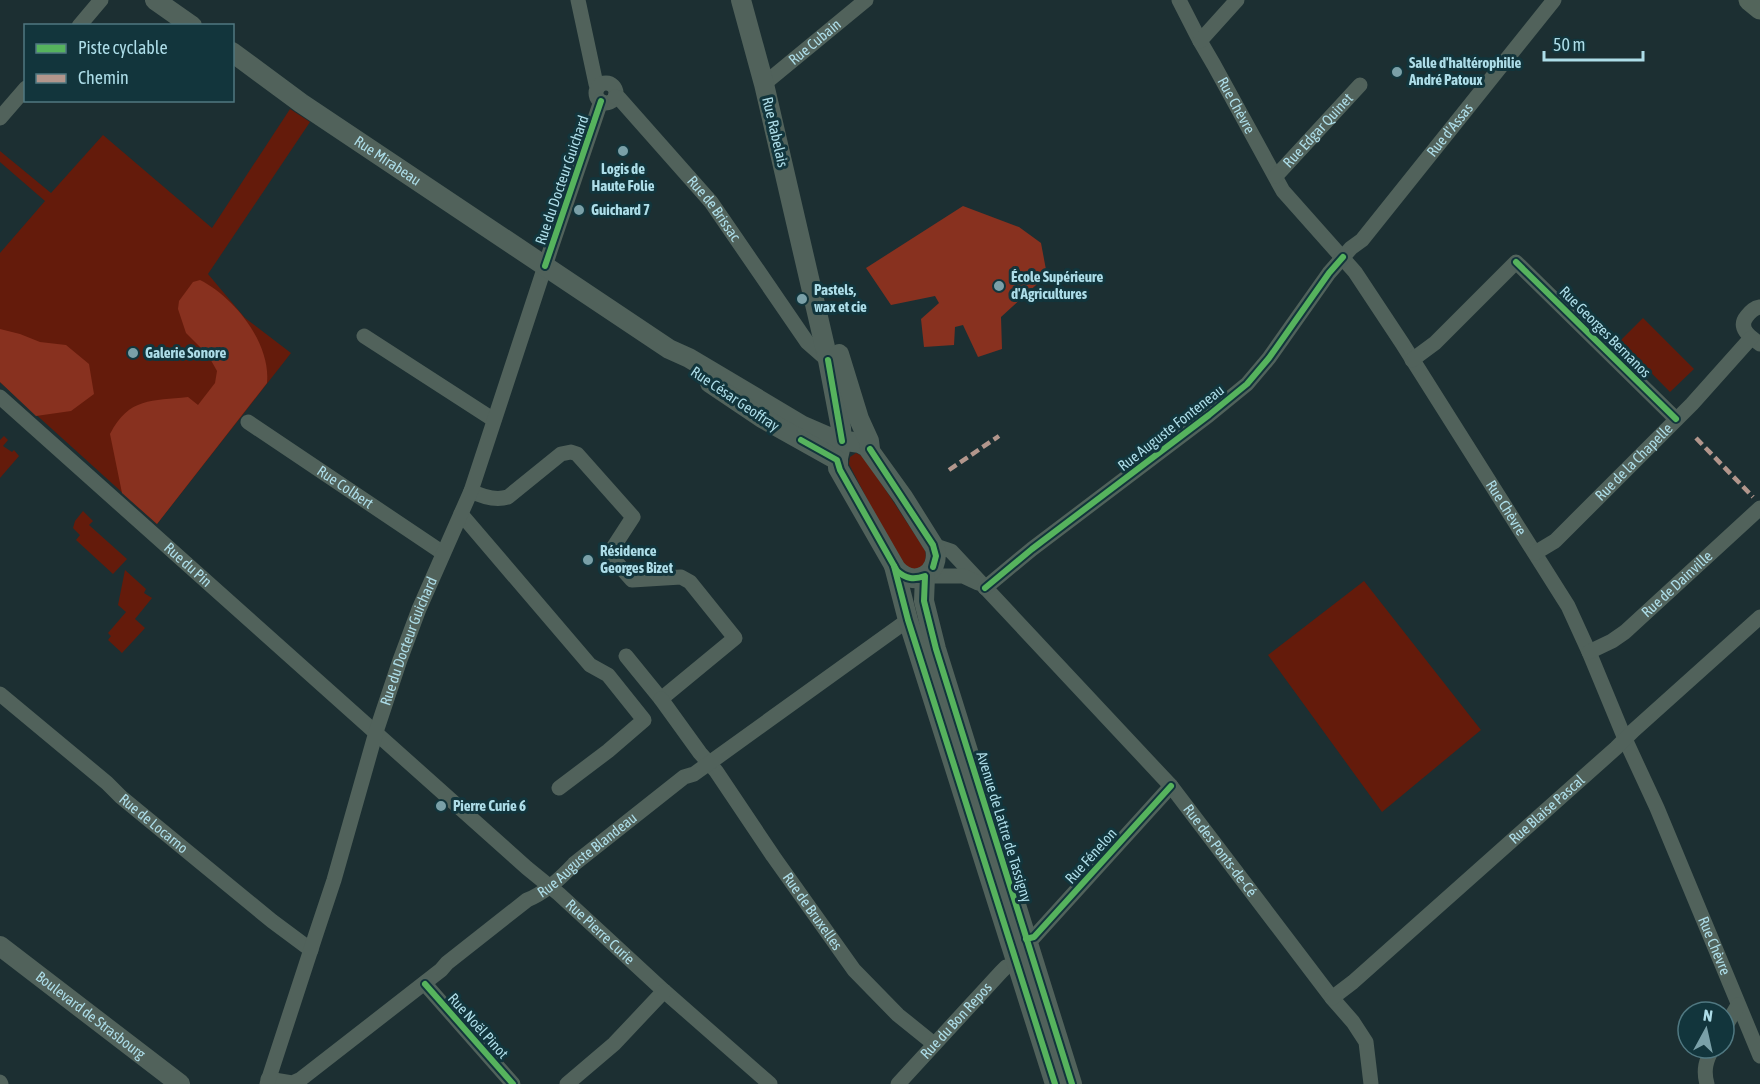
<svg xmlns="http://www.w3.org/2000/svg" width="1760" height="1084" font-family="'Asap Condensed',sans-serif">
	<rect width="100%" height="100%" fill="#1c2f32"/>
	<g fill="#641b0b">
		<polygon points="290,109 310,122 208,274 245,318 291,353 157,524 0,382 0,253 45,201 0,162 0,151 51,193 103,135 212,228"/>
		<polygon points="1643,318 1694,369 1670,392 1620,341"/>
		<polygon points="4,436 8,440 3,446 12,452 14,450 19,456 0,478 0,440"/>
		<path d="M 856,453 L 864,457 L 925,550 C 927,561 925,566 915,571 L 900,563 L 849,464 L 850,457 Z"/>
		<polygon points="83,511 93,521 89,525 127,559 113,574 76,540 80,535 73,528 75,521"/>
		<polygon points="125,570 146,589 144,593 152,598 135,619 145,628 122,653 108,640 111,636 108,633 126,612 118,605"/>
		<polygon points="1364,581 1481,730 1382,812 1268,655"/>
	</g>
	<g fill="#88311f">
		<polygon points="963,206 1019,227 1041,243 1047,275 1001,317 1002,349 978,357 963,325 955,327 954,345 924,347 921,319 939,303 935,296 891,305 866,268"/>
		<path d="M 200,280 C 234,297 271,343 267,383 L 157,524 L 122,493 L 110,434 C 129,397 152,401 188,397 L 198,405 L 215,383 L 217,371 L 208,355 L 186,333 L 178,309 L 179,301 L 193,282 Z"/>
		<polygon points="0,329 20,334 40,342 66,345 89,364 94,394 71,411 36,416 0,382"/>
	</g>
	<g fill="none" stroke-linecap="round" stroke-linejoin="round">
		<g stroke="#51625b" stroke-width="15">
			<polyline points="578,0 596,84 598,87"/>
			<path id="s1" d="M 1179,0 L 1200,41 L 1214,65 L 1283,191 L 1355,272 L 1402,343 L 1568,606 L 1589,652 L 1625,739 L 1657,808 L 1760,1056"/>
			<polyline points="79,26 101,0"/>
			<polyline points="1200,41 1237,0"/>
			<circle cx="606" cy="93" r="10"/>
			<path id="s2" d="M 764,84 L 866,0"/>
			<path id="s3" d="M 615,97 L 619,98 L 711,202 L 807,342 L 831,363"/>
			<polyline points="0,118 26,88"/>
			<path id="s4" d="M 1276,176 L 1360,85"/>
			<path d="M 1760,307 C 1754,308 1751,311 1747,316 C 1737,328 1750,337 1760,344"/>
			<polyline points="364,336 494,420"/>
			<polyline points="1412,360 1435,343 1516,262 1676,419"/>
			<path id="s5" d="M 0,397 L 527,868 L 559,894 L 664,991 L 770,1084"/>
			<path id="s6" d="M 248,422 L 443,553"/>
			<path d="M 471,491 C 483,497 495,501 508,497 L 561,454 L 571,452 L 577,454 L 633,517 L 609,554 L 632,580 L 681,577 L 690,582 L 735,638 L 661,699 L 626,656"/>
			<polyline points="461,514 590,665 608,675 644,720 608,751 559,788"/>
			<path id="s7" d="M 933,545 L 951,551 L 1171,786 L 1332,998 L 1353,1022 L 1366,1042 L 1371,1084"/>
			<path id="s8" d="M 1535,553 L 1555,541 L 1692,404 L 1751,338"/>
			<polyline points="925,576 963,576 978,583"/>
			<path id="s9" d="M 985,588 L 1032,549 L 1209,415 L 1247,384 L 1269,358 L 1329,273 L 1351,248 L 1362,240 L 1554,0"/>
			<path id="s10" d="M 1589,652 L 1612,641 L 1625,632 L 1760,508"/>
			<path id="s11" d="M 0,694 L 107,783 L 121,797 L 272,921 L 311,950"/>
			<path id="s12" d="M 661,699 L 700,753 L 716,771 L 773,856 L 854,970 L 898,1015 L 934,1044"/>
			<polyline points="1026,939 1034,937 1171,786"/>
			<polyline points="425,984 513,1084"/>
			<path id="s13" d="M 1332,998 L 1353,982 L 1616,748 L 1633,731 L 1760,617"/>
			<polyline points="1724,1029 1738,1005"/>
			<path id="s14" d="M 268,1079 L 292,1083 L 301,1079 L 441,970 L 447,963 L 527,900 C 545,893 561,878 574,864 L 684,777 L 694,774 L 908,620"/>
			<polyline points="0,1082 1,1084"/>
			<path id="s15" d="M 267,1084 L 316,934 L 334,880 L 376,732 L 400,660 L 419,609 L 471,491 L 550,251 L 601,101"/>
			<polyline points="567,1084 614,1044 664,991"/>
			<path id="s16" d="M 898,1084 L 1001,972 L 1006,967 L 1017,964"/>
			<path d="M 1707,1084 C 1703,1070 1706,1060 1713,1048"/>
		</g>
		<g stroke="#51625b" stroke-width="20">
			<polyline points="155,0 192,26"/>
			<path id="s17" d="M 232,52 L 301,103 L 669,349 L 689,358 L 803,426 L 833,439 L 860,443 L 867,447 L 903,497 L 935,548 C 941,574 914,589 896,569 L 838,468 L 838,458 L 842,441 L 841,428 L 828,360 L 764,84 L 741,0"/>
			<polyline points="839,354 859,419 869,441 870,449"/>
			<polyline points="710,383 762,418 837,460"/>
			<polyline points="894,566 908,620 1055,1084"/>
			<polyline points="925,576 924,601 936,649 1072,1084"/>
			<path id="s18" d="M 0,946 L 180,1084"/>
		</g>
		<polyline stroke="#53655b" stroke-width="21" points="1749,0 1760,9"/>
		<g stroke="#b2968c" stroke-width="4.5" stroke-dasharray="9 4.5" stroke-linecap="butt">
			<polyline points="1696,438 1753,497"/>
			<polyline points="949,470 999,436"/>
		</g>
		<defs>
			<g id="cycleway">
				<polyline points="1516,262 1676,419"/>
				<polyline points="545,266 601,101"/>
				<polyline points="828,360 842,441"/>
				<path d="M 801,440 L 837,460 L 840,470 L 897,571 C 906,579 914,580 925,576 L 924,601 L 936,649 L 1072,1084"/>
				<polyline points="870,449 933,545 936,556 933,567"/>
				<polyline points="894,566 908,620 1055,1084"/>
				<polyline points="985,588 1032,549 1209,415 1247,384 1269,358 1329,273 1343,257"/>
				<polyline points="1026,939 1034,937 1171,786"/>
				<polyline points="425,984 513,1084"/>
			</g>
		</defs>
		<use href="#cycleway" stroke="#12353c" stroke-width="10"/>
		<use href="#cycleway" stroke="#56b35d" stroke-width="6"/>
	</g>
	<g fill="#7aa0a8" stroke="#12353c" stroke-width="2">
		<circle cx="1397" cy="72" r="6"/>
		<circle cx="623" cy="151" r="6"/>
		<circle cx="579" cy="210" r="6"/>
		<circle cx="999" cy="286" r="6"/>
		<circle cx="802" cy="299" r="6"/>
		<circle cx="133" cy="353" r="6"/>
		<circle cx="588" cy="560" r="6"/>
		<circle cx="441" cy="806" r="6"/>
	</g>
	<g text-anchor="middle" stroke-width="6" stroke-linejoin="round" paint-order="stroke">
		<g font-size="15" fill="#addde8" stroke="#12353c">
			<text dy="5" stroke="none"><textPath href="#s2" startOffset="66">Rue Cubain</textPath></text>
			<text dy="5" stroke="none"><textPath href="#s1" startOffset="120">Rue Chèvre</textPath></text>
			<text dy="5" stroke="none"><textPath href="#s9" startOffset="658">Rue d'Assas</textPath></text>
			<text dy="5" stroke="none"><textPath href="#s4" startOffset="62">Rue Edgar Quinet</textPath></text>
			<text transform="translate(775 132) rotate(77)" y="5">Rue Rabelais</text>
			<text dy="5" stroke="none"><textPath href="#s17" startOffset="190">Rue Mirabeau</textPath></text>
			<text transform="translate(562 180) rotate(-71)" y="5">Rue du Docteur Guichard</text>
			<text dy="5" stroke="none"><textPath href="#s3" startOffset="150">Rue de Brissac</textPath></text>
			<text transform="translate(1605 332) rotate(45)" y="5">Rue Georges Bernanos</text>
			<text transform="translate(735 399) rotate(34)" y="5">Rue César Geoffray</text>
			<text transform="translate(1171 428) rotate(-38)" y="5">Rue Auguste Fonteneau</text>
			<text dy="5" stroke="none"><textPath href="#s8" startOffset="135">Rue de la Chapelle</textPath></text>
			<text dy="5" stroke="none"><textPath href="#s6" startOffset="117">Rue Colbert</textPath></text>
			<text dy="5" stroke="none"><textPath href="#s1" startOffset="606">Rue Chèvre</textPath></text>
			<text dy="5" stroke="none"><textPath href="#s5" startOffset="252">Rue du Pin</textPath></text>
			<text dy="5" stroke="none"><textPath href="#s10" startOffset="112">Rue de Dainville</textPath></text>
			<text dy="5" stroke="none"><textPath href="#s15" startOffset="465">Rue du Docteur Guichard</textPath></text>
			<text dy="5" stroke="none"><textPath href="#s13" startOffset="286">Rue Blaise Pascal</textPath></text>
			<text dy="5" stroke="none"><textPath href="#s11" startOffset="201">Rue de Locarno</textPath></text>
			<text transform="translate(1004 827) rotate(73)" y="5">Avenue de Lattre de Tassigny</text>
			<text dy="5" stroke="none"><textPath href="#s7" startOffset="422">Rue des Ponts-de-Cé</textPath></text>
			<text dy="5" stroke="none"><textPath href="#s14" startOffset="398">Rue Auguste Blandeau</textPath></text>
			<text transform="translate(1091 856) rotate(-48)" y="5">Rue Fénelon</text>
			<text dy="5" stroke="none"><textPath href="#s12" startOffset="261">Rue de Bruxelles</textPath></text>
			<text dy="5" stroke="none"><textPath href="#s5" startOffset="804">Rue Pierre Curie</textPath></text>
			<text dy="5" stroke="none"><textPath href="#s1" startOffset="1092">Rue Chèvre</textPath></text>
			<text dy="5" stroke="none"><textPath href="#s18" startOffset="114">Boulevard de Strasbourg</textPath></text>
			<text dy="5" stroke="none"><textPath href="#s16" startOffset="86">Rue du Bon Repos</textPath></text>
			<text transform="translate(478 1026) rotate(48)" y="5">Rue Noël Pinot</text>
		</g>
		<g font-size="15" font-weight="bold" fill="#addde8" stroke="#12353c" text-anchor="start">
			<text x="1409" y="68">Salle d'haltérophilie<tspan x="1409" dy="17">André Patoux</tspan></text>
			<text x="623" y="174" text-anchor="middle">Logis de<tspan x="623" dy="17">Haute Folie</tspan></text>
			<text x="591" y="215">Guichard 7</text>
			<text x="1011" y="282">École Supérieure<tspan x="1011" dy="17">d'Agricultures</tspan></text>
			<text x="814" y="295">Pastels,<tspan x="814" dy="17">wax et cie</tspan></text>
			<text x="145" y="358">Galerie Sonore</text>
			<text x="600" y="556">Résidence<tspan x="600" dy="17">Georges Bizet</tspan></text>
			<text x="453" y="811">Pierre Curie 6</text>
		</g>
	</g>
	<rect x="24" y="24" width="210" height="78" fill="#12353c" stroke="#507881" stroke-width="1.5"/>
	<rect x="36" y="44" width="30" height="9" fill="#56b35d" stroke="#507881" stroke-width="1.5"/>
	<text x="78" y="54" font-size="18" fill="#addde8">Piste cyclable</text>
	<rect x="36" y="74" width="30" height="9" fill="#b2968c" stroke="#507881" stroke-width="1.5"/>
	<text x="78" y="84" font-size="18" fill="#addde8">Chemin</text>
	<g transform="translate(1706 1030) rotate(8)"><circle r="28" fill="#12353c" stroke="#507881" stroke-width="1.5"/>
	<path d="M0-4.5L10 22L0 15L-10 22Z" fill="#7aa0a8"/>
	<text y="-9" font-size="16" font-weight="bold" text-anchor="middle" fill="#addde8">N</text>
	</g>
	<path d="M1544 51v9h99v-9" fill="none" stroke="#addde8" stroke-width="3"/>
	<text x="1553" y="51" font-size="18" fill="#addde8" stroke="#12353c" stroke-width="4.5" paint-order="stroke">50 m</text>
</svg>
